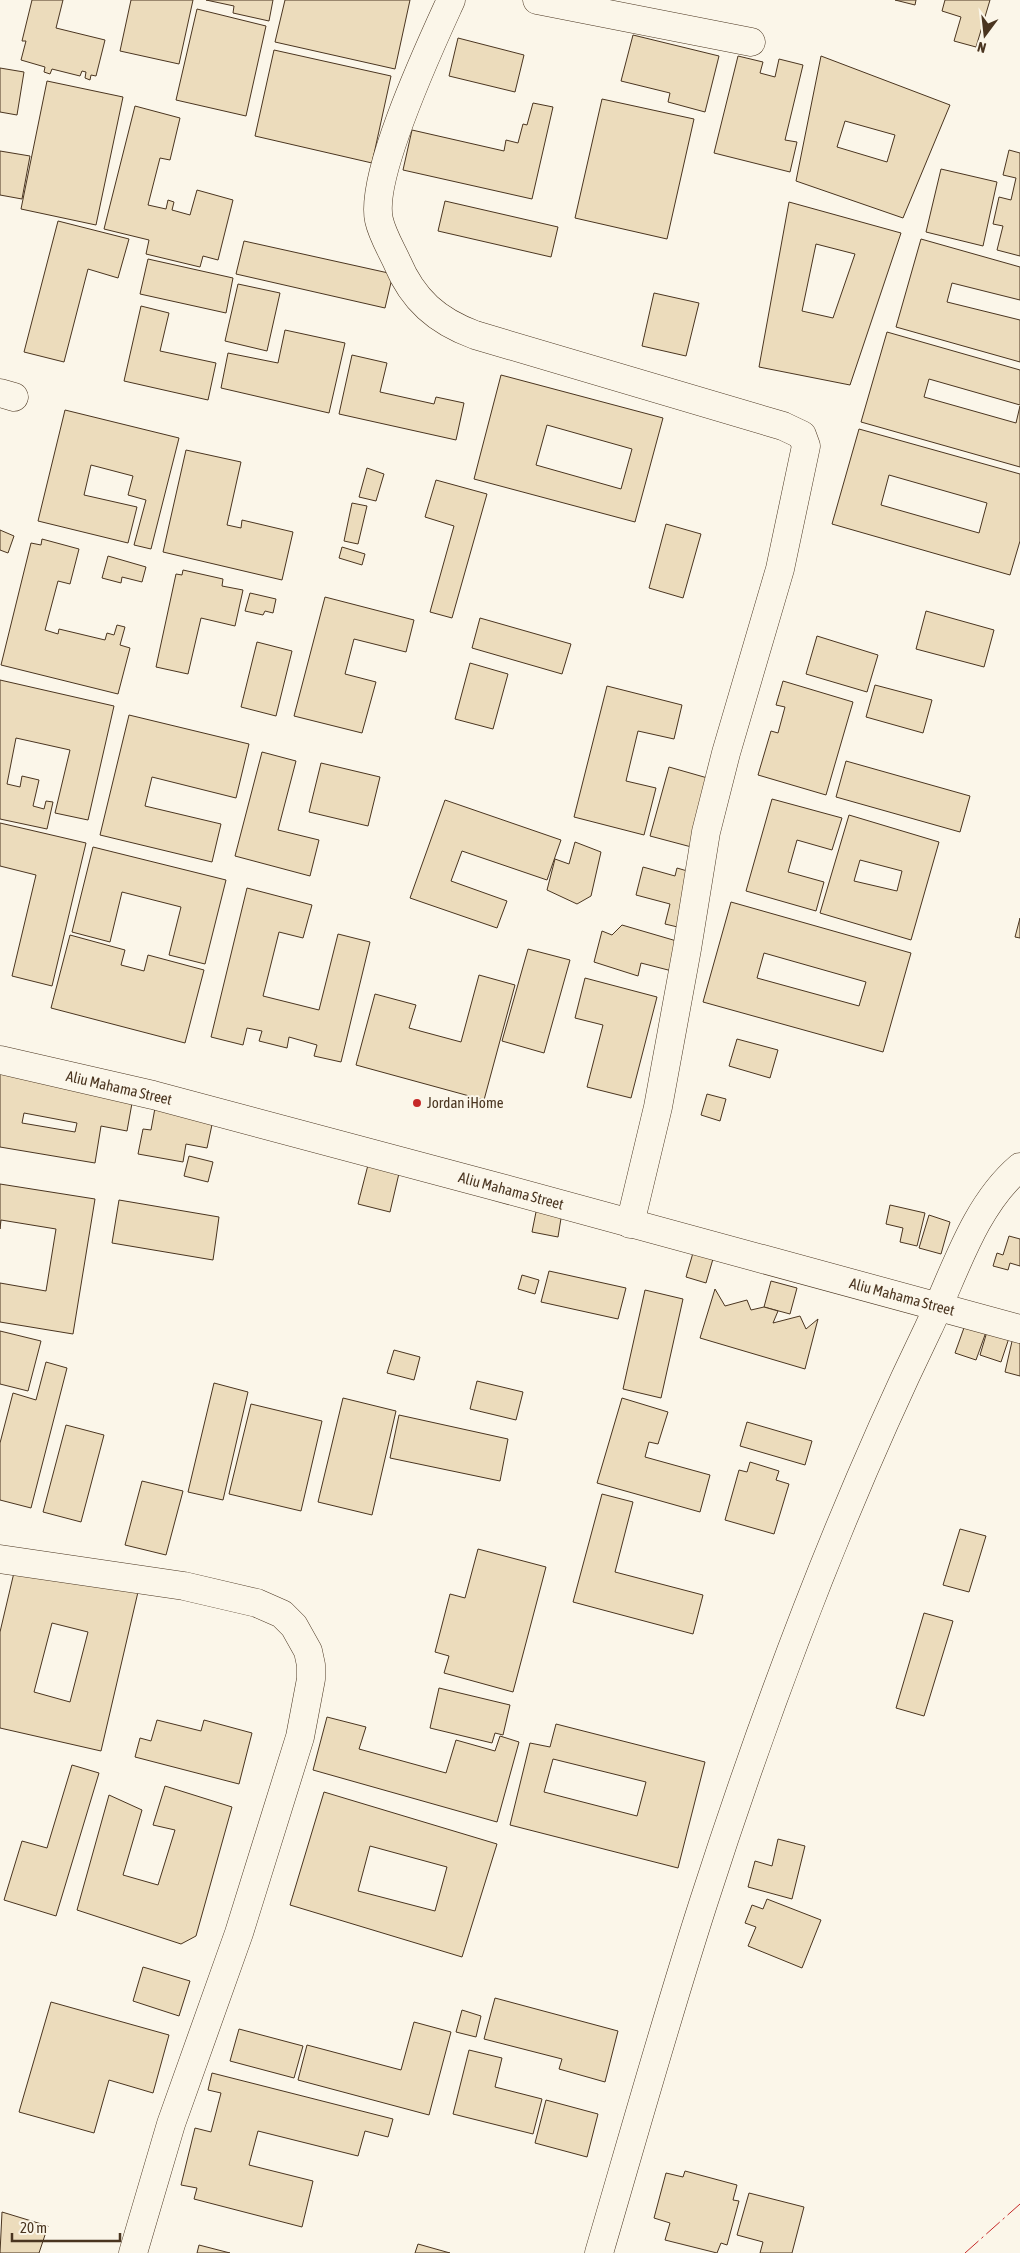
<svg xmlns="http://www.w3.org/2000/svg" width="1020" height="2253" font-family="'Asap Condensed',sans-serif">
	<rect width="100%" height="100%" fill="#fbf6e9"/>
	<g fill="#ecdcbc" stroke="#4a3520" fill-rule="evenodd">
		<polygon points="32,0 63,0 56,28 105,40 96,76 91,75 90,80 85,78 86,72 82,71 80,76 52,69 50,74 44,72 45,67 21,60 26,41 22,41"/>
		<polygon points="131,0 193,0 179,64 120,51"/>
		<polygon points="206,0 273,0 269,21 233,13 234,6"/>
		<polygon points="285,0 410,0 395,69 275,42"/>
		<polygon points="895,0 916,0 915,5"/>
		<polygon points="945,0 990,0 976,47 954,41 961,17 942,11"/>
		<polygon points="197,9 266,26 246,116 176,100"/>
		<polygon points="633,35 719,56 705,112 668,102 670,93 621,81"/>
		<polygon points="458,38 524,55 515,92 449,76"/>
		<polygon points="274,50 391,76 372,163 255,136"/>
		<polygon points="738,56 763,62 760,73 775,77 779,59 803,65 785,140 797,142 790,172 714,153"/>
		<path d="M 821,56 L 950,105 L 903,218 L 796,181 ZM 845,121 L 895,135 L 887,162 L 837,147 Z"/>
		<polygon points="0,68 24,72 17,115 0,112"/>
		<polygon points="47,81 123,97 96,225 21,209"/>
		<polygon points="602,99 694,119 667,239 575,218"/>
		<polygon points="533,103 553,107 532,199 403,170 412,130 504,151 506,140 518,143 523,124 527,125"/>
		<polygon points="135,106 180,118 170,160 160,158 148,205 166,209 168,200 174,202 172,210 190,215 197,190 233,200 218,260 203,256 200,267 146,254 149,240 104,229"/>
		<polygon points="1009,150 1020,153 1020,256 997,250 1003,226 993,224 999,197 1011,200 1016,178 1003,175"/>
		<polygon points="0,151 30,156 22,199 0,195"/>
		<polygon points="941,169 997,182 983,246 926,232"/>
		<polygon points="445,201 558,227 551,257 438,231"/>
		<path d="M 789,202 L 901,233 L 850,385 L 759,367 ZM 816,244 L 855,254 L 833,318 L 802,311 Z"/>
		<polygon points="58,221 129,239 118,278 88,269 64,362 24,352"/>
		<polygon points="921,239 1020,267 1020,300 952,283 947,302 1020,320 1020,362 896,327"/>
		<polygon points="244,241 393,274 385,308 236,274"/>
		<polygon points="148,259 233,278 226,313 140,294"/>
		<polygon points="238,284 280,293 267,351 225,341"/>
		<polygon points="654,293 699,303 686,356 642,346"/>
		<polygon points="141,306 169,313 160,351 216,363 208,400 124,381"/>
		<polygon points="285,330 345,343 329,413 221,388 228,353 278,363"/>
		<polygon points="887,332 1020,370 1020,405 929,379 924,397 1016,423 1020,406 1020,467 861,422"/>
		<polygon points="352,355 387,363 380,392 434,404 436,397 464,403 456,440 339,414"/>
		<path d="M 501,375 L 663,418 L 635,522 L 474,479 ZM 547,425 L 632,449 L 621,489 L 536,465 Z"/>
		<polygon points="65,410 179,438 151,549 134,545 146,500 128,495 133,476 91,465 84,495 137,507 128,543 38,521"/>
		<path d="M 859,429 L 1020,474 L 1020,541 L 1010,575 L 832,524 ZM 889,475 L 987,503 L 979,533 L 881,505 Z"/>
		<polygon points="186,450 241,462 227,525 241,528 242,520 293,532 282,580 163,552"/>
		<polygon points="367,468 384,474 376,501 359,497"/>
		<polygon points="436,480 487,494 452,618 430,612 454,526 425,517"/>
		<polygon points="352,503 367,506 358,544 344,541"/>
		<polygon points="666,524 701,534 683,598 649,588"/>
		<polygon points="0,530 14,536 8,553 0,550"/>
		<polygon points="42,539 79,549 70,584 58,581 45,630 58,634 59,629 105,640 107,633 114,635 117,625 125,627 120,645 130,648 118,694 1,665 31,543 41,545"/>
		<polygon points="342,547 365,554 362,565 339,558"/>
		<polygon points="108,556 146,567 142,582 122,577 121,583 102,578"/>
		<polygon points="183,570 223,579 222,586 243,590 235,626 201,618 188,674 156,667 176,574 182,575"/>
		<polygon points="250,593 276,599 273,613 265,611 263,615 245,611"/>
		<polygon points="325,597 414,620 406,652 354,639 345,674 376,682 362,733 294,716"/>
		<polygon points="926,611 994,630 984,667 916,649"/>
		<polygon points="480,618 571,644 562,674 472,648"/>
		<polygon points="817,636 878,655 867,692 806,674"/>
		<polygon points="257,642 292,651 276,716 241,707"/>
		<polygon points="470,663 508,674 493,729 455,719"/>
		<polygon points="0,680 114,706 88,820 55,813 70,750 16,738 7,784 20,787 22,776 39,780 33,806 44,809 46,801 53,802 47,829 0,819"/>
		<polygon points="783,681 853,702 826,795 758,775 771,731 778,733 785,707 776,705"/>
		<polygon points="875,685 932,700 923,733 866,717"/>
		<polygon points="607,686 682,705 674,739 638,731 626,781 656,788 644,835 574,817"/>
		<polygon points="129,715 249,744 236,798 152,777 145,806 221,824 212,862 100,835"/>
		<polygon points="262,752 296,761 278,830 319,840 310,876 235,856"/>
		<polygon points="846,761 970,796 960,832 836,797"/>
		<polygon points="321,763 380,777 368,826 309,812"/>
		<polygon points="669,767 718,781 699,849 650,836"/>
		<polygon points="772,799 842,818 832,850 797,840 788,872 824,882 816,911 746,891"/>
		<polygon points="445,800 561,840 547,880 462,851 451,881 507,901 497,928 410,898"/>
		<path d="M 849,815 L 939,842 L 911,940 L 820,913 ZM 860,860 L 902,871 L 897,891 L 854,881 Z"/>
		<polygon points="0,823 86,843 52,986 12,976 36,875 0,866"/>
		<polygon points="575,842 601,852 591,896 577,904 547,890 555,859 569,864"/>
		<polygon points="93,847 226,880 205,964 169,955 181,907 122,892 110,942 72,932"/>
		<polygon points="643,867 675,876 677,868 701,875 686,929 665,924 670,904 636,895"/>
		<polygon points="247,888 312,905 303,938 279,932 263,996 319,1010 338,934 370,942 341,1062 314,1056 317,1045 289,1037 287,1048 259,1041 262,1031 247,1028 243,1045 211,1037"/>
		<path d="M 731,902 L 911,953 L 883,1052 L 703,1002 ZM 764,953 L 866,982 L 859,1006 L 757,978 Z"/>
		<polygon points="1020,918 1020,938 1015,937"/>
		<polygon points="622,925 680,942 672,971 641,963 638,976 594,962 602,931 612,935"/>
		<polygon points="70,935 125,950 121,965 144,971 148,955 204,970 185,1043 51,1008"/>
		<polygon points="528,949 570,960 544,1053 502,1041"/>
		<polygon points="479,975 515,985 484,1100 356,1065 375,994 416,1005 409,1028 461,1042"/>
		<polygon points="585,978 657,997 631,1098 587,1087 603,1025 575,1018"/>
		<polygon points="737,1039 778,1050 770,1078 729,1066"/>
		<path d="M 0,1068 L 134,1092 L 127,1131 L 101,1126 L 95,1163 L 0,1147 ZM 24,1113 L 77,1123 L 75,1132 L 22,1123 Z"/>
		<polygon points="707,1094 726,1099 720,1121 701,1115"/>
		<polygon points="155,1108 213,1120 207,1148 186,1144 183,1162 138,1154 143,1129 151,1130"/>
		<polygon points="189,1156 213,1162 208,1182 184,1176"/>
		<polygon points="369,1161 400,1169 390,1212 358,1204"/>
		<polygon points="0,1184 95,1199 73,1334 0,1322 0,1283 46,1291 56,1229 1,1220 0,1229"/>
		<polygon points="119,1200 219,1217 213,1260 112,1243"/>
		<polygon points="538,1202 563,1206 558,1237 532,1232"/>
		<polygon points="890,1205 925,1213 917,1246 900,1242 903,1228 886,1224"/>
		<polygon points="929,1215 950,1222 941,1254 919,1248"/>
		<polygon points="1009,1236 1020,1239 1020,1266 1010,1263 1008,1270 993,1266 997,1253 1003,1255"/>
		<polygon points="695,1246 715,1252 706,1283 686,1277"/>
		<polygon points="549,1271 626,1288 618,1319 541,1302"/>
		<polygon points="522,1275 539,1280 535,1294 518,1289"/>
		<polygon points="771,1281 797,1288 790,1314 764,1307"/>
		<polygon points="715,1289 725,1306 747,1300 751,1310 764,1307 778,1311 773,1323 800,1316 806,1329 818,1319 805,1369 700,1338"/>
		<polygon points="645,1290 683,1299 661,1398 623,1389"/>
		<polygon points="965,1325 986,1332 976,1360 955,1353"/>
		<polygon points="989,1325 1011,1332 1001,1362 980,1355"/>
		<polygon points="0,1331 41,1341 28,1391 0,1384"/>
		<polygon points="1013,1337 1020,1339 1020,1376 1005,1372"/>
		<polygon points="394,1350 420,1357 414,1380 387,1373"/>
		<polygon points="46,1362 67,1368 31,1508 0,1500 0,1443 13,1393 36,1400"/>
		<polygon points="477,1381 523,1392 516,1420 470,1409"/>
		<polygon points="214,1383 248,1392 223,1500 188,1492"/>
		<polygon points="343,1398 396,1411 372,1515 318,1502"/>
		<polygon points="622,1398 668,1412 658,1444 649,1442 645,1457 710,1475 700,1512 597,1483"/>
		<polygon points="251,1404 322,1421 301,1511 229,1494"/>
		<polygon points="399,1415 508,1439 500,1481 390,1458"/>
		<polygon points="747,1422 812,1441 805,1465 740,1446"/>
		<polygon points="66,1425 104,1435 81,1522 43,1512"/>
		<polygon points="750,1462 779,1471 776,1480 789,1484 774,1534 725,1520 739,1470 747,1472"/>
		<polygon points="142,1481 183,1491 166,1555 125,1545"/>
		<polygon points="602,1494 633,1502 615,1572 703,1595 693,1634 573,1602"/>
		<polygon points="960,1529 986,1536 969,1592 943,1585"/>
		<polygon points="478,1549 546,1567 513,1692 444,1673 449,1656 435,1652 450,1594 465,1598"/>
		<path d="M 16,1564 L 138,1592 L 101,1751 L 0,1728 L 0,1632 ZM 52,1623 L 88,1632 L 70,1702 L 34,1692 Z"/>
		<polygon points="924,1613 953,1621 924,1716 896,1708"/>
		<polygon points="439,1688 510,1705 503,1735 495,1733 492,1743 430,1728"/>
		<polygon points="327,1717 366,1727 359,1749 446,1773 456,1740 495,1751 500,1736 519,1742 497,1822 313,1770"/>
		<polygon points="157,1720 201,1731 204,1720 252,1733 239,1784 135,1757 140,1738 151,1741"/>
		<path d="M 556,1724 L 705,1762 L 678,1868 L 510,1825 L 530,1743 L 550,1747 ZM 553,1759 L 646,1782 L 637,1816 L 544,1792 Z"/>
		<polygon points="72,1765 99,1773 56,1916 4,1900 22,1841 47,1848"/>
		<polygon points="165,1786 232,1807 196,1936 181,1944 77,1910 109,1795 142,1810 123,1875 158,1885 175,1830 153,1825"/>
		<path d="M 324,1792 L 497,1844 L 462,1957 L 290,1905 ZM 370,1846 L 447,1867 L 435,1911 L 358,1891 Z"/>
		<polygon points="778,1839 805,1846 792,1899 748,1887 755,1861 772,1866"/>
		<polygon points="767,1899 821,1920 802,1968 748,1946 756,1927 745,1923 752,1905 763,1909"/>
		<polygon points="143,1967 190,1981 179,2016 133,2001"/>
		<polygon points="495,1998 618,2031 605,2082 559,2069 562,2059 484,2039"/>
		<polygon points="51,2002 169,2035 153,2093 109,2080 94,2133 19,2112"/>
		<polygon points="462,2010 481,2016 476,2037 456,2032"/>
		<polygon points="414,2022 451,2032 429,2115 298,2080 307,2045 401,2070"/>
		<polygon points="239,2029 303,2046 294,2078 230,2061"/>
		<polygon points="469,2050 502,2058 495,2087 542,2099 533,2134 453,2114"/>
		<polygon points="212,2073 393,2119 388,2137 365,2131 358,2156 258,2131 249,2165 313,2181 302,2227 194,2199 197,2188 181,2185 195,2128 211,2132 221,2093 208,2090"/>
		<polygon points="546,2100 598,2114 587,2157 535,2143"/>
		<polygon points="685,2171 737,2185 733,2200 739,2201 727,2245 721,2243 717,2253 665,2240 670,2223 654,2218 666,2173 683,2177"/>
		<polygon points="749,2193 804,2207 792,2253 760,2253 763,2242 737,2235"/>
		<polygon points="2,2212 48,2226 39,2253 0,2253"/>
		<polygon points="418,2244 450,2253 415,2253"/>
		<polygon points="199,2245 230,2253 197,2253"/>
	</g>
	<g fill="none" stroke-linecap="round" stroke-linejoin="round">
		<defs>
			<g id="minor">
				<path d="M 451,0 C 431,44 369,176 379,220 C 382,234 391,249 397,262 C 413,300 437,321 475,335 L 783,426 L 802,435 L 806,446 L 780,569 L 726,753 L 706,832 L 687,949 L 658,1107 L 630,1224"/>
				<polyline points="537,0 751,42"/>
				<polyline points="0,393 14,397"/>
				<polyline points="0,1060 153,1095 494,1186 1020,1329"/>
				<polyline points="0,1559 184,1586 257,1603 282,1614 294,1626 308,1651 311,1665 311,1679 300,1737 239,1933 171,2124 133,2253"/>
				<path d="M 599,2253 C 633,2137 666,2019 703,1904 C 766,1708 838,1515 928,1329 C 954,1275 973,1207 1020,1167"/>
			</g>
		</defs>
		<use href="#minor" stroke="#4a3520" stroke-width="29"/>
		<use href="#minor" stroke="#fbf6e9" stroke-width="28"/>
		<polyline stroke="#c62828" stroke-width="1" stroke-dasharray="18 4 2.5 4" stroke-linecap="butt" points="965,2253 1020,2204"/>
	</g>
	<circle fill="#c62828" stroke="#fbf6e9" stroke-width="2" cx="417" cy="1103" r="5"/>
	<g text-anchor="middle" stroke-width="4" stroke-linejoin="round" paint-order="stroke">
		<g font-size="15" fill="#4a3520" stroke="#fbf6e9">
			<text transform="translate(119 1088) rotate(13)" y="5">Aliu Mahama Street</text>
			<text transform="translate(511 1191) rotate(15)" y="5">Aliu Mahama Street</text>
			<text transform="translate(902 1297) rotate(15)" y="5">Aliu Mahama Street</text>
		</g>
		<g font-size="15" fill="#4a3520" stroke="#fbf6e9" text-anchor="start">
			<text x="427" y="1108">Jordan iHome</text>
		</g>
	</g>
	<g transform="translate(985 35) rotate(195)" stroke="#fbf6e9" stroke-width="4" paint-order="stroke">
	<path d="M0-4L9 19L0 12L-9 19Z" fill="#4a3520"/>
	<text y="-8" font-size="14" font-weight="bold" text-anchor="middle" fill="#4a3520">N</text>
	</g>
	<path d="M12 2233v8h108v-8" fill="none" stroke="#4a3520" stroke-width="2.5"/>
	<text x="20" y="2233" font-size="15" fill="#4a3520" stroke="#fbf6e9" stroke-width="4" paint-order="stroke">20 m</text>
</svg>
